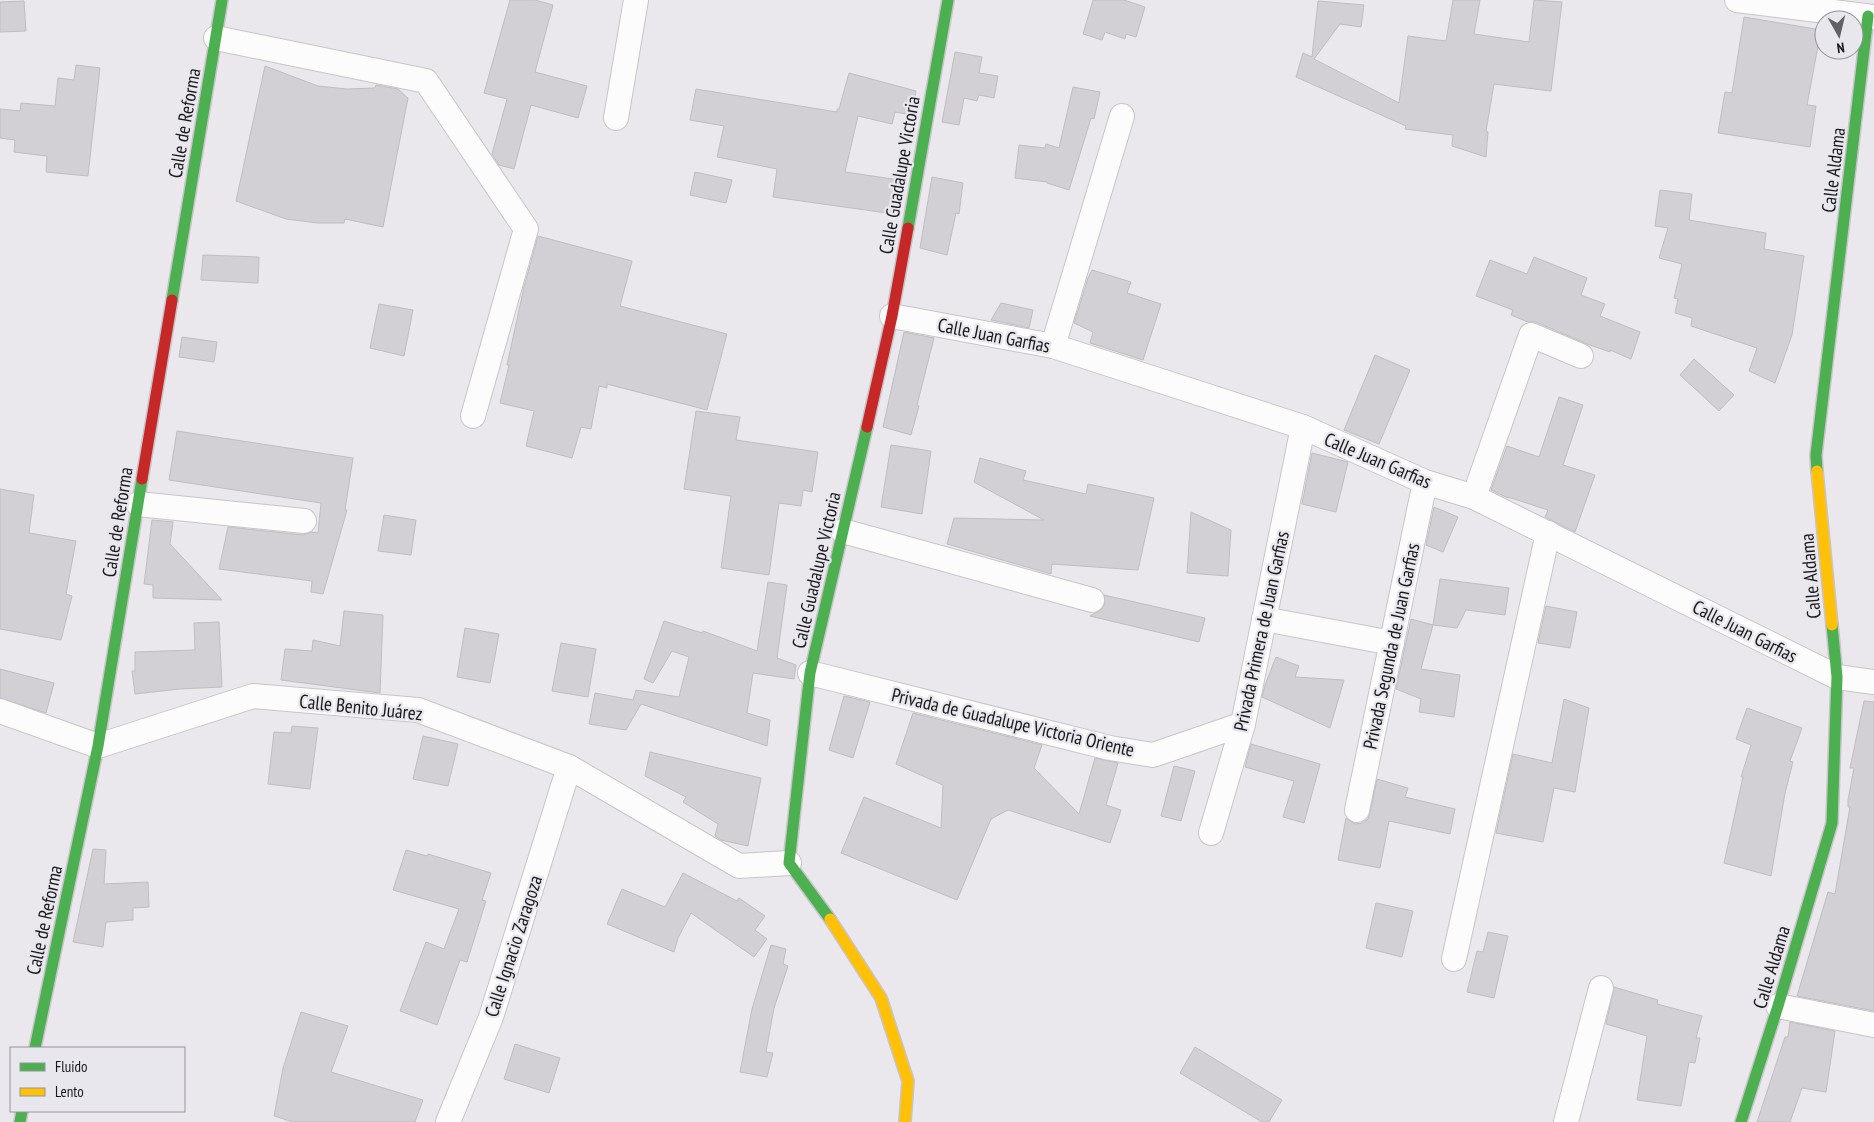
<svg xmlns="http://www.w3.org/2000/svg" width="1874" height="1122" font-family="'PT Sans Narrow',sans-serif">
	<rect width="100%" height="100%" fill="#eae8ed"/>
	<g fill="#d2d0d4" stroke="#bebdc0">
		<polygon points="510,0 535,0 553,5 535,72 587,86 578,118 531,105 514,169 499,165 492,154 507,99 484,93"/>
		<polygon points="1093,0 1124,0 1145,7 1136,37 1126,34 1125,39 1105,32 1102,40 1083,34"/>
		<polygon points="1453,0 1480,0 1474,34 1529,42 1534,0 1562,2 1551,91 1494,84 1486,131 1488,132 1486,157 1452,146 1453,135 1405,129 1406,126 1296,77 1303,53 1312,57 1318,1 1364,5 1361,27 1340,24 1314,59 1399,103 1408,36 1446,41"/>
		<polygon points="24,1 26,31 0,32 0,2"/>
		<polygon points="1744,17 1821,30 1807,105 1816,106 1810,147 1718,133 1725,92 1732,93"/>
		<polygon points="955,52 982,57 979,73 998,76 994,98 979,95 977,101 964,98 959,125 942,122"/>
		<polygon points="76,65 100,68 88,176 46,172 47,156 14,152 15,140 0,138 0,109 20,111 21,103 55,106 58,78 74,80"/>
		<polygon points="265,66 318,86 347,89 375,88 376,85 398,89 408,98 383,227 345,219 344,223 318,223 286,219 236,201"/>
		<polygon points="849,73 916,91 912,115 895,112 892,124 858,116 845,172 900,180 894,214 773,197 777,169 717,157 724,126 690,120 696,89 837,112 837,109 839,109"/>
		<polygon points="1073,87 1100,92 1094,119 1091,118 1069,190 1047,183 1047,182 1015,178 1019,145 1045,148 1046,144 1059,148"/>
		<polygon points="695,172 732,180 726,203 690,195"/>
		<polygon points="932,177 963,183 959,214 956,213 947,255 920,248"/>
		<polygon points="1660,190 1692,194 1689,220 1766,233 1764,249 1804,256 1792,335 1775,383 1749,371 1757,348 1691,326 1692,318 1675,313 1678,299 1674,298 1682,264 1659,258 1668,228 1655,226"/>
		<polygon points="538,236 632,261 620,306 727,334 707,410 607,384 607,388 599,386 591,429 581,427 572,458 526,446 534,411 500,403 509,365 507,365 524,287"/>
		<polygon points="203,255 259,257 258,283 201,280"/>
		<polygon points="1534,257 1587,278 1581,295 1605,304 1600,316 1640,332 1631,359 1610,350 1610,352 1587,344 1536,322 1528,322 1511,315 1513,310 1476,296 1490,260 1527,274"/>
		<polygon points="1092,270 1131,282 1127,293 1161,304 1143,360 1090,343 1093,332 1074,323 1088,278"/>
		<polygon points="1001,303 1033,310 1029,328 991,320"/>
		<polygon points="379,304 413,310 404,356 370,348"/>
		<polygon points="904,332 934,338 917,405 919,406 911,435 883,427"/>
		<polygon points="182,337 217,342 214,362 179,357"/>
		<polygon points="1375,355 1410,370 1379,444 1344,430"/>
		<polygon points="1694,359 1734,395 1719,411 1680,375"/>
		<polygon points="1559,397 1583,405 1563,465 1595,475 1575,532 1545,517 1548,510 1508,497 1508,498 1491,490 1507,446 1539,457"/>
		<polygon points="696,411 740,417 736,440 818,452 812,492 803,490 801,506 779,503 769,575 721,568 731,496 684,489"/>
		<polygon points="177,431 353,458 345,510 347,510 323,594 311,592 312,581 219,569 228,527 303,535 311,532 318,533 321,503 169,480"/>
		<polygon points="891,445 931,451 922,514 881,507"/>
		<polygon points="1312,453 1348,462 1336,512 1302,504"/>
		<polygon points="980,458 1026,471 1023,480 1086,494 1088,484 1154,498 1138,570 1052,564 1051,574 947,544 954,518 1044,520 974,482"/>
		<polygon points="0,489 34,495 29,533 76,541 66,594 72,596 61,640 0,629"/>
		<polygon points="1434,507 1458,517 1443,552 1426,545"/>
		<polygon points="1191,512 1231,530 1228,576 1187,573"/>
		<polygon points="384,515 416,520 411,555 378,551"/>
		<polygon points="152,520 173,522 170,544 222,600 153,598 153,585 144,584"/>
		<polygon points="1440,579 1509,588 1505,615 1466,610 1457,628 1433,625"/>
		<polygon points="768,582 787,585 777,658 796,665 794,679 753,673 747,713 770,720 767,746 641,704 626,730 589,724 595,693 633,700 636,690 679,697 689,657 672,651 653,683 644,679 664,621 702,633 703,631 757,651"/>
		<polygon points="1104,595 1205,618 1199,642 1090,616 1102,609 1105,603"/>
		<polygon points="1546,606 1577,612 1570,648 1538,643"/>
		<polygon points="344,611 383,615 380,693 281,680 285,649 312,651 313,640 340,646"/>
		<polygon points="1411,619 1433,625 1421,669 1460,675 1454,717 1419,712 1421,699 1396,689"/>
		<polygon points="219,622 222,687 179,689 135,694 132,671 135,671 135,652 195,650 194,623"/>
		<polygon points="465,628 499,634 490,683 457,677"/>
		<polygon points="561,643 596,649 588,697 552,691"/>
		<polygon points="1276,657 1299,666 1295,677 1344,680 1330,728 1262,697 1265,685"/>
		<polygon points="0,669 54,683 46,713 0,698"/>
		<polygon points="844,696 870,702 853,758 829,750"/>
		<polygon points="1564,699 1589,708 1575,792 1554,788 1543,842 1496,833 1513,754 1552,763"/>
		<polygon points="1864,701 1874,702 1874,1011 1797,996 1828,892 1835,894 1850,807 1848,807 1848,800 1854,768 1850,768"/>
		<polygon points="1747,708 1802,728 1790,761 1793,762 1785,793 1771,876 1724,863 1743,777 1741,777 1751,745 1736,739"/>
		<polygon points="913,713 1042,745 1034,768 1079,814 1095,758 1118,763 1106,805 1121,810 1110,843 1008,810 991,819 957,900 841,853 864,797 941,828 943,785 896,764"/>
		<polygon points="292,726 318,728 310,789 268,784 274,732 291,733"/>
		<polygon points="423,736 458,744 448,786 413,779"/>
		<polygon points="1251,744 1320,764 1304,823 1283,817 1294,781 1245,767"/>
		<polygon points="650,752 761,778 748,846 721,840 715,836 718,824 683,802 686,797 645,776"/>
		<polygon points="1174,766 1195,771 1181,821 1161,816"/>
		<polygon points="1377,779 1408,788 1405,797 1455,809 1450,834 1389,821 1380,868 1338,860 1346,818 1355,824 1362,823 1368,819 1370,813"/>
		<polygon points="93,849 106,850 104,884 148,882 149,907 133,908 133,920 106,922 103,947 73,942"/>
		<polygon points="406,850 427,856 428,854 491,873 482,900 486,901 467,962 460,960 437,1025 400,1011 426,942 444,949 459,909 393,890"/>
		<polygon points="683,873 737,901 739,898 765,916 755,930 767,939 754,957 691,913 678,938 674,952 607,924 622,889 665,907"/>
		<polygon points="1376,903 1413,911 1402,957 1366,948"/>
		<polygon points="1488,932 1508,936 1494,998 1467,992 1477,951 1483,952"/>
		<polygon points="771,945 786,949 783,964 788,966 774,1008 766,1052 773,1053 767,1077 740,1072 752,1009"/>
		<polygon points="1614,987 1658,1000 1657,1004 1702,1016 1696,1038 1700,1038 1695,1063 1689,1062 1681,1106 1637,1100 1647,1036 1606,1024"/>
		<polygon points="301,1012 348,1026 331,1072 423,1100 415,1122 293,1122 274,1116 283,1068"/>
		<polygon points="1790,1022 1835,1031 1826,1092 1802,1088 1790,1122 1757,1122 1785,1037 1788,1037"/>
		<polygon points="515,1044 560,1058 549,1093 504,1079"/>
		<polygon points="1195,1047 1282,1100 1269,1122 1262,1122 1180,1073"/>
	</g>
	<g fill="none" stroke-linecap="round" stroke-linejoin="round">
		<defs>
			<g id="street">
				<polyline points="1737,0 1874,17"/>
				<polyline points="216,38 426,81 526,229 473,416"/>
				<polyline points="616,118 636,0"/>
				<polyline points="892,316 1053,346 1303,427 1425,482 1474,497 1837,677 1874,682"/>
				<polyline points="1053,346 1122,116"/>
				<polyline points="1474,497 1531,335 1581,356"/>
				<polyline points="138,504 304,521"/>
				<polyline points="843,531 1092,600"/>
				<polyline points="1264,619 1392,643"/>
				<polyline points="810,673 1110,748 1153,755 1243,724"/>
				<polyline points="0,711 98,746 253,696 418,710 569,767 739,866 789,863"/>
				<polyline points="1357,810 1425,482"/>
				<polyline points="1211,833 1243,724 1303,427"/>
				<polyline points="1454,959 1548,533"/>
				<polyline points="1778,1006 1874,1025"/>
				<polyline points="448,1122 491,1017 569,767"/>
				<polyline points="1566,1122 1601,988"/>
			</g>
			<g id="fast">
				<polyline points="908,228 948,0"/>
				<polyline points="172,300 222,0"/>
				<polyline points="1817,471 1816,455 1868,16"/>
				<polyline points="830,919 789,863 810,673 867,427"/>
				<polyline points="35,1048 98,746 142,479"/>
				<polyline points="20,1122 22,1111"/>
				<polyline points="1741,1122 1778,1006 1832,823 1837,677 1832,625"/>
			</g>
			<g id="slow">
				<polyline points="1817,471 1832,625"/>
				<polyline points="830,919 881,998 908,1081 905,1122"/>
			</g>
			<g id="jam">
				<polyline points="867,427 892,316 908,228"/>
				<polyline points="142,479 172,300"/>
			</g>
		</defs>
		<use href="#street" stroke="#c7c5c9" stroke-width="26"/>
		<use href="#fast" stroke="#c7c5c9" stroke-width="14"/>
		<use href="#slow" stroke="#c7c5c9" stroke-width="14"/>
		<use href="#jam" stroke="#c7c5c9" stroke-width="14"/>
		<use href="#street" stroke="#fcfcfc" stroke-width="24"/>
		<use href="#fast" stroke="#4caf50" stroke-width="11"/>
		<use href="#slow" stroke="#ffc107" stroke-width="11"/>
		<use href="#jam" stroke="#c62828" stroke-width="11"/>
	</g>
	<g text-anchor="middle" stroke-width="4.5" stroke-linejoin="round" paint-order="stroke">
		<g font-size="19" fill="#18181a" stroke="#e9e7ee">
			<text transform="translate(184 123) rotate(-80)" y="7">Calle de Reforma</text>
			<text transform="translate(1833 170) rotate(-83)" y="7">Calle Aldama</text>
			<text transform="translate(899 175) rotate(-80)" y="7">Calle Guadalupe Victoria</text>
			<text transform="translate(994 335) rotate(11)" y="7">Calle Juan Garfias</text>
			<text transform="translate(1378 460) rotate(23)" y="7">Calle Juan Garfias</text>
			<text transform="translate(117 522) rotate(-81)" y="7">Calle de Reforma</text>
			<text transform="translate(816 570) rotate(-77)" y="7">Calle Guadalupe Victoria</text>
			<text transform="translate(1810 576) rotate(-95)" y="7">Calle Aldama</text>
			<text transform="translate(1261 631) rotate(-78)" y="7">Privada Primera de Juan Garfias</text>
			<text transform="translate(1745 631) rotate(27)" y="7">Calle Juan Garfias</text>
			<text transform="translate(1391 646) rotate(-78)" y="7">Privada Segunda de Juan Garfias</text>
			<text transform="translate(361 707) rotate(6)" y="7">Calle Benito Juárez</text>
			<text transform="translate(1013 722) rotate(13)" y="7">Privada de Guadalupe Victoria Oriente</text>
			<text transform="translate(44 920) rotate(-78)" y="7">Calle de Reforma</text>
			<text transform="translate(513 946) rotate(-72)" y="7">Calle Ignacio Zaragoza</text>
			<text transform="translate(1771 967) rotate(-73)" y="7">Calle Aldama</text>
		</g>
	</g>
	<rect x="10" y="1047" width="175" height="65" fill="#e9e7ee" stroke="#959499"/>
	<rect x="20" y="1063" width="25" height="8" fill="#4caf50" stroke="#959499"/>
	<text x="55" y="1072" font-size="15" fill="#18181a">Fluido</text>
	<rect x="20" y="1088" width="25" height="8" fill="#ffc107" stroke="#959499"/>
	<text x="55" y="1097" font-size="15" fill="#18181a">Lento</text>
	<g transform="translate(1839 35) rotate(172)"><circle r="24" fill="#e9e7ee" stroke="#959499"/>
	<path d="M0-4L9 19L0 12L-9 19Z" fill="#626164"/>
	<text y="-8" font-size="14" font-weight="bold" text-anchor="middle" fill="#18181a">N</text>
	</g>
</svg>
